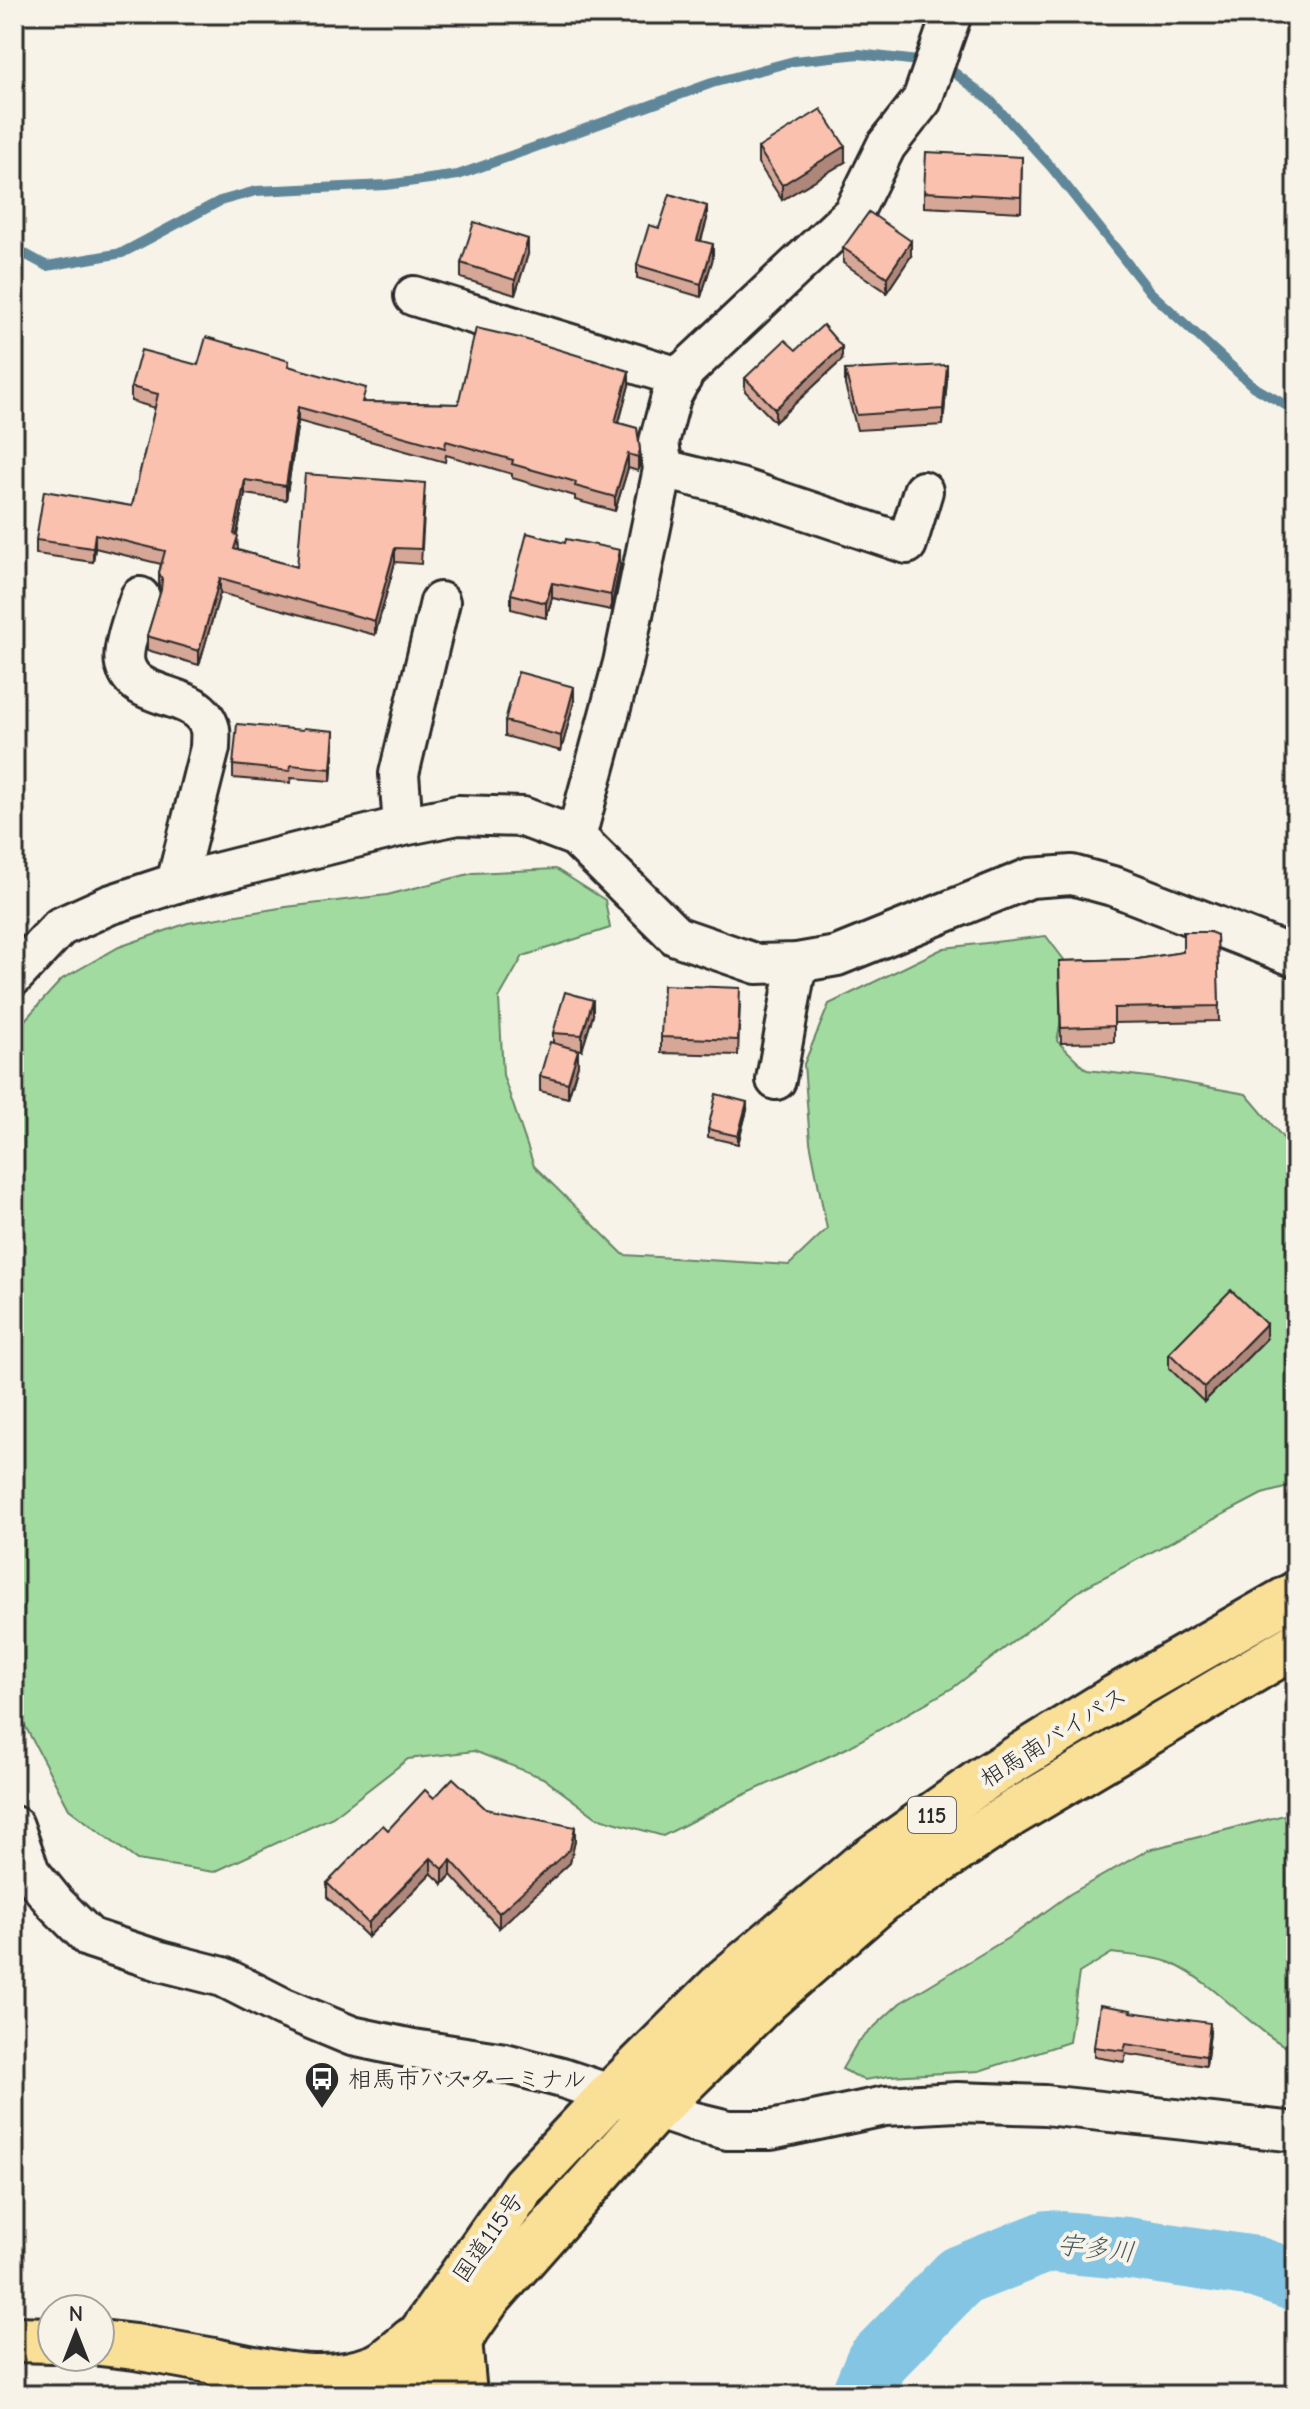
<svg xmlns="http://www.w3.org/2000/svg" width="1310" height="2409" font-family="'Comic Neue','Klee One',sans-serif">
	<rect width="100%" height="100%" fill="#f7f3e8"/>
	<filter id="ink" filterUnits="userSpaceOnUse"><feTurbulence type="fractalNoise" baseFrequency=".0125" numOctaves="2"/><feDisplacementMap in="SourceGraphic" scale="16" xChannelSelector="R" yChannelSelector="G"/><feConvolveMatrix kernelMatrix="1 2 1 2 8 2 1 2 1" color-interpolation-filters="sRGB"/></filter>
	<g filter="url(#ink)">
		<g fill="#a2dba0" stroke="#668366" stroke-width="2">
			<polygon points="556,869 605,900 610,928 523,956 499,998 503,1075 534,1166 624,1255 789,1265 827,1229 810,1142 804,1064 829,1004 944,948 1046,936 1071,969 1057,1041 1087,1070 1157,1078 1246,1094 1296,1153 1296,1485 1262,1494 1083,1588 954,1687 847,1748 737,1798 663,1836 596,1817 543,1778 474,1751 408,1759 333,1817 214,1872 137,1860 69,1809 14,1705 14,1032 62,979 119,947 188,923 286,907 387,895 473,873"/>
			<path d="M 1296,1812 L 1296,2052 C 1250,2030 1220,1986 1173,1964 C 1156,1956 1131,1956 1112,1953 L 1079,1973 L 1069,2042 L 979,2071 L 890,2076 L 864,2080 L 842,2069 L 857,2043 L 900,2003 L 1013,1935 L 1070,1894 L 1148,1850 Z"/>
		</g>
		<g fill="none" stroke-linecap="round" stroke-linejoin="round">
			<g stroke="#608799" stroke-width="10">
				<polyline points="943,64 990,100 1052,168 1150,292 1254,387 1296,411"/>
				<polyline points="14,248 47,266 122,253 220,201 256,191 386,185 458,175 712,83 794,61 859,54 927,62"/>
			</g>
			<polyline stroke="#83c5e3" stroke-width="62" points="862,2395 876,2362 960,2276 1048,2241 1126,2248 1255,2267 1296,2281"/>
			<defs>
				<g id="minor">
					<polyline points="414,296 682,378"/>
					<polyline points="663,469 740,488 907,544 923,491"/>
					<path d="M 140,597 C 135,613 121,648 125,664 C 135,704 199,688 210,729 C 211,735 210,743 210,748 L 176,883"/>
					<polyline points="403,826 399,774 440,602"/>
					<polyline points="576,837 623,663 663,469 659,442 671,397 685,371 853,213 886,146 922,100 952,14"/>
					<polyline points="14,976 60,927 109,905 176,883 403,826 458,815 523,817 576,837 676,936 757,964 797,963 837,956 1030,878 1072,875 1116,887 1296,957"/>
					<polyline points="776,1080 797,963"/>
					<polyline points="14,1826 30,1872 55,1903 90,1938 160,1961 223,1977 282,2007 352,2036 413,2049 505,2063 562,2078 691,2121 728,2130 771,2130 885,2106 957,2102 1045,2105 1296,2132"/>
				</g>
				<g id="highway">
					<polyline points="14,2339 52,2340"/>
					<polyline points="459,2339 464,2395"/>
					<polyline points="100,2343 135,2347 214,2361 239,2378"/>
					<path d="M 214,2361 C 267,2371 323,2388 376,2367 C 389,2361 401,2349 412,2340"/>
					<polyline points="384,2395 422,2332 524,2186 611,2094 728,1978 858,1868 985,1778 1116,1697 1296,1594"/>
					<polyline points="421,2395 487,2300 656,2109 767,2000 882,1900 1013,1813 1296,1645"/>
				</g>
			</defs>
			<use href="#minor" stroke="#2b2b2b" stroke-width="44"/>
			<use href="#highway" stroke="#2b2b2b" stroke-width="50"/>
			<use href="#minor" stroke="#f7f3e8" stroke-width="38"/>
			<use href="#highway" stroke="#fadf96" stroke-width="44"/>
		</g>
		<g fill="#d6a696" stroke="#2b2b2b" stroke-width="2">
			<polygon points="758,148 845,162 782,200 758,163"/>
			<polygon points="1022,157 1021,212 924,207 924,192"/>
			<polygon points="707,219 701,241 713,258 701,297 637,278 637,265 659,228"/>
			<polygon points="843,248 911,256 887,292 843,263"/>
			<polygon points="528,254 515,295 461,278 461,263"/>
			<polygon points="796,350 842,360 775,422 745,391 745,378"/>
			<polygon points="198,365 289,366 366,402 458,404 629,385 619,423 637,428 640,464 638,471 628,468 615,511 575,500 575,496 512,478 512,474 446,455 445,462 298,421 286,500 245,494 237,535 238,550 297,567 425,498 421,564 395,562 375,635 220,593 199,665 147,650 147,636 161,591 159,587 159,573 161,564 95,548 93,562 36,554 36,540 132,506 155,408 131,401 131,387"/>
			<polygon points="845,370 947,380 943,425 857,430 845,385"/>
			<polygon points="620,565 611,610 552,598 546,618 511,609 511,594"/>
			<polygon points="574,702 561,751 505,736 505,721"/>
			<polygon points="334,744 331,781 291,778 290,783 233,778 233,765"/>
			<polygon points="1217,935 1219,1021 1114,1023 1114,1042 1061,1043 1059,961 1138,959 1183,952"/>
			<polygon points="740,1003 738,1055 661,1053 661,1037"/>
			<polygon points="593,1015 582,1050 577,1049 578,1065 568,1098 540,1091 540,1076 553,1043 553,1033"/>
			<polygon points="747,1110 738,1144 708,1137 708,1129"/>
			<polygon points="1266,1339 1204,1402 1169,1368 1169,1353"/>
			<polygon points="434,1798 486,1809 575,1841 570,1863 499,1928 451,1875 443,1884 431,1873 368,1937 327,1897 327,1883 388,1830"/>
			<polygon points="1130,2012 1210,2033 1206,2066 1126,2054 1124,2062 1094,2057 1094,2047"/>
		</g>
		<g fill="#ae877a" stroke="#2b2b2b" stroke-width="2">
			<polygon points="845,146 845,162 782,200 782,185"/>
			<polygon points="707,206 707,219 697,253 697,240"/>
			<polygon points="528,239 528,254 515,295 515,280"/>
			<polygon points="911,241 911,256 887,292 887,277"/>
			<polygon points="713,244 713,258 701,297 701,284"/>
			<polygon points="842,347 842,360 775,422 775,409"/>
			<polygon points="947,365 947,380 943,425 943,409"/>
			<polygon points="629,371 629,385 615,436 615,422"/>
			<polygon points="298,407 298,421 286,500 286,486"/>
			<polygon points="640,450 640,464 638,471 638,457"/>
			<polygon points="628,454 628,468 615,511 615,497"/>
			<polygon points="245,480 245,494 234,549 234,534"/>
			<polygon points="95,534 95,548 93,562 93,548"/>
			<polygon points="395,548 395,562 375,635 375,621"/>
			<polygon points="620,550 620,565 611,610 611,595"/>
			<polygon points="220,578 220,593 199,665 199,651"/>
			<polygon points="552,583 552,598 546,618 546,603"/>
			<polygon points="574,687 574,702 561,751 561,736"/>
			<polygon points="334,731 334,744 331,781 331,769"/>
			<polygon points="593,1000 593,1015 582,1050 582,1035"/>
			<polygon points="578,1050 578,1065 568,1098 568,1083"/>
			<polygon points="747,1102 747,1110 738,1144 738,1136"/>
			<polygon points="1266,1324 1266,1339 1204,1402 1204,1387"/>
			<polygon points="575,1827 575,1841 570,1863 499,1928 499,1913"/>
			<polygon points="431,1858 431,1873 368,1937 368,1923"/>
			<polygon points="451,1860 451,1875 443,1884 443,1869"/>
			<polygon points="1210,2023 1210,2033 1206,2066 1206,2056"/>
		</g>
		<g fill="#f9c1ae" stroke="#2b2b2b" stroke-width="2">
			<polygon points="821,109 845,146 782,185 758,148"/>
			<polygon points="926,152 1022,157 1021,197 924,192"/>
			<polygon points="670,194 707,206 697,240 713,244 701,284 637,265 649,225 659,228"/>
			<polygon points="869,212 911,241 887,277 843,248"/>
			<polygon points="474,222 528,239 515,280 461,263"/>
			<polygon points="823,325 842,347 775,409 745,378 785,340 796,350"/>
			<polygon points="476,328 524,339 629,371 615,422 637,428 640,450 638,457 628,454 615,497 575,486 576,482 512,464 513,460 446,441 445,448 298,407 286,486 245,480 234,534 238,536 234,549 297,567 305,474 425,483 421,549 395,548 375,621 220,578 199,651 147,636 161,590 162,579 159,573 165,551 95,534 93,548 36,540 44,491 132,506 158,394 131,387 141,350 198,365 206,337 289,361 288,366 366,388 362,402 458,404"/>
			<polygon points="947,365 943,409 857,415 845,370"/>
			<polygon points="527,533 565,543 566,539 620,550 611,595 552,583 546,603 511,594"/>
			<polygon points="518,672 574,687 561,736 505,721"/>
			<polygon points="237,724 303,730 304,728 334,731 331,769 291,765 290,771 233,765"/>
			<polygon points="1183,932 1210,932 1217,935 1219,1006 1114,1008 1114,1026 1061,1028 1059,961 1138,959 1183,952"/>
			<polygon points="663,985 740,988 738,1040 661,1037"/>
			<polygon points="565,992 593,1000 582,1035 553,1033"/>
			<polygon points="550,1042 578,1050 568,1083 540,1076"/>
			<polygon points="716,1094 747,1102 738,1136 708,1129"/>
			<polygon points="1231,1290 1266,1324 1204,1387 1169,1353"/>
			<polygon points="453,1778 486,1809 575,1827 570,1849 499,1913 451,1860 443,1869 431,1858 368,1923 327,1883 383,1825 388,1830 425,1790 434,1798"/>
			<polygon points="1100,2005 1131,2010 1130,2012 1210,2023 1206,2056 1126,2044 1124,2051 1094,2047"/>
		</g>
	</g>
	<defs>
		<symbol id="bus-pin" viewBox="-11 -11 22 30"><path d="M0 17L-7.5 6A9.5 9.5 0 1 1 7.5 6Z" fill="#2b2b2b" stroke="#f7f3e8"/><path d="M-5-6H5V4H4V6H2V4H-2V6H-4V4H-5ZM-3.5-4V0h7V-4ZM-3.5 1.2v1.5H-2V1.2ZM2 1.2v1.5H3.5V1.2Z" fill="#fff"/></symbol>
	</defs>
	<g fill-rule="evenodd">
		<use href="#bus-pin" x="302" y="2059" width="40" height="54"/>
	</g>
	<g text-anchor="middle" stroke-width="8" stroke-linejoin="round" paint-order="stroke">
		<rect fill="#f7f3e8" stroke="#686764" stroke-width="2" x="908" y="1797" width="48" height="36" rx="6"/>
		<g font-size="22" font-weight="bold" fill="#2b2b2b">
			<text x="932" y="1823">115</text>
		</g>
		<g font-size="24" fill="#2b2b2b" stroke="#f7f3e8">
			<text transform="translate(1053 1737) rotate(-32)" y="8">相馬南バイパス</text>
			<text transform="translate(488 2237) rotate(-55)" y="8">国道115号</text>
		</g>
		<g font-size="24" fill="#2b2b2b" stroke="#f7f3e8" text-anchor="start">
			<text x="348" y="2087">相馬市バスターミナル</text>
		</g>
		<g font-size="26" font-style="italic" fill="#455962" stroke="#f7f3e8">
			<text transform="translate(1096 2248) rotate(6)" y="9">宇多川</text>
		</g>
	</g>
	<rect width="1310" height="2409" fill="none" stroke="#f7f3e8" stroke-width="48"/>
	<rect x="24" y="24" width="1262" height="2361" fill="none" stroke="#2b2b2b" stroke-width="3" filter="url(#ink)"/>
	<g transform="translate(76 2333)"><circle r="38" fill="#f7f3e8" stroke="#a5a39c" stroke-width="2"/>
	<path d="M0-6L14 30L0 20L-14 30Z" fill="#2b2b2b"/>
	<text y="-12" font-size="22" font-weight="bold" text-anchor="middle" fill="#2b2b2b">N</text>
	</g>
</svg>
